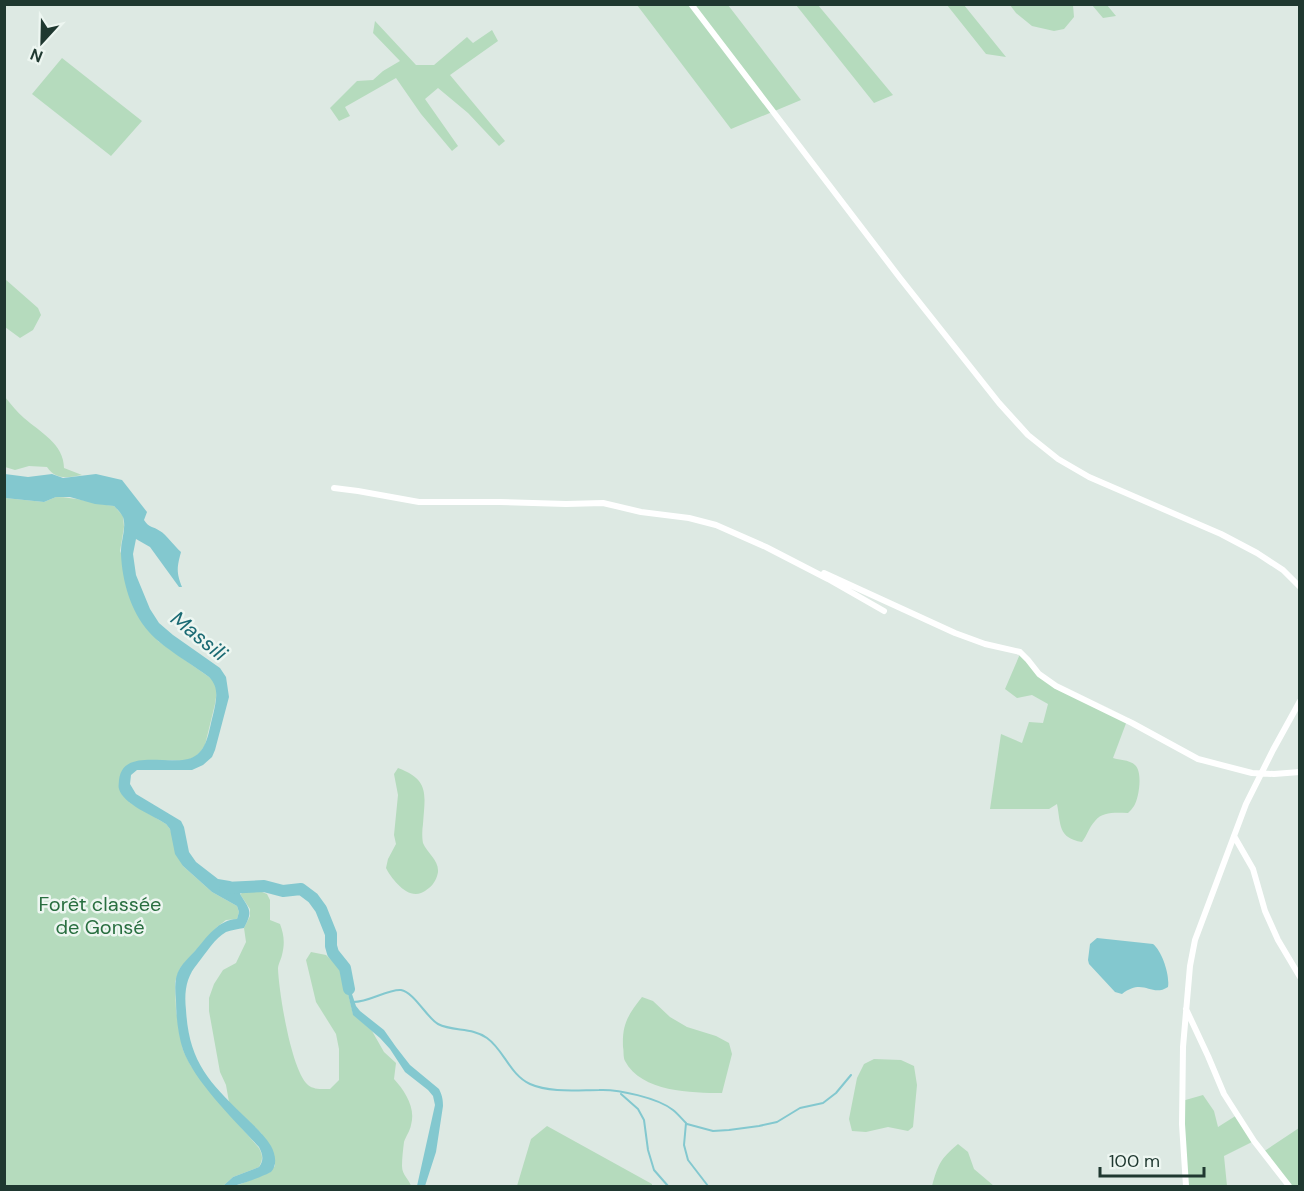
<svg xmlns="http://www.w3.org/2000/svg" width="1304" height="1191" viewBox="0 0 1304 1191" font-family="'DM Sans',sans-serif">
<style>
.green{fill:#b5dbbd}
.water{fill:#83c8cf}
.lines{fill:none;stroke-linecap:round;stroke-linejoin:round}
.stream{stroke:#83c8cf;stroke-width:2}
.river{stroke:#83c8cf;stroke-width:12}
.minor{stroke:#fff;stroke-width:6}
.labels{text-anchor:middle;stroke-width:5;stroke-linejoin:round;paint-order:stroke}
.park-label{font-size:20px;fill:#296f40;stroke:#edf6f1}
.water-label{font-size:21px;font-style:italic;fill:#1a6a73;stroke:#edf6f1}
</style>
<rect width="100%" height="100%" fill="#dde9e3"/>
<path class="green" d="M 637,5 L 728,5 L 801,100 L 731,129 Z
M 796,5 L 818,5 L 893,95 L 874,103 Z
M 947,5 L 964,5 L 1006,57 L 986,54 Z
M 1010,5 L 1073,5 L 1074,17 L 1064,29 L 1054,31 L 1032,26 L 1016,13 Z
M 1092,5 L 1107,5 L 1116,16 L 1103,18 Z
M 375,21 L 416,65 L 434,65 L 467,37 L 473,43 L 492,30 L 498,41 L 450,75 L 505,141 L 499,146 L 468,113 L 438,88 L 425,99 L 458,146 L 452,151 L 421,114 L 396,78 L 345,107 L 350,116 L 339,121 L 330,108 L 357,81 L 373,80 L 383,71 L 400,61 L 373,33 Z
M 62,58 L 142,121 L 111,156 L 32,94 Z
M 5,279 L 38,308 L 41,315 L 33,330 L 20,338 L 5,327 Z
M 5,397 C 11,404 17,412 24,418 C 40,432 64,444 64,468 L 82,475 C 67,478 56,480 47,467 L 29,466 L 15,470 L 5,467 Z
M 56,497 C 76,497 95,504 114,506 L 123,516 L 124,527 L 120,551 L 158,641 L 209,677 L 215,682 L 217,691 L 215,704 L 205,745 L 201,751 L 195,757 L 184,761 L 172,760 L 126,766 L 129,802 L 166,824 L 170,829 L 183,866 L 212,892 L 237,906 L 239,912 L 237,919 L 226,920 L 217,927 L 180,968 L 175,982 L 176,1010 L 183,1050 L 191,1066 L 218,1101 L 259,1148 C 263,1156 263,1159 259,1167 L 233,1177 L 223,1186 L 5,1186 L 5,498 L 44,502 Z
M 1020,654 L 1036,671 L 1057,684 L 1128,718 L 1113,758 C 1120,760 1130,760 1135,765 C 1143,772 1139,798 1134,806 C 1132,809 1130,811 1128,813 C 1116,813 1103,811 1095,821 C 1089,827 1087,836 1082,842 C 1058,838 1061,825 1057,804 L 1049,809 L 990,809 L 1001,734 L 1022,743 L 1029,722 L 1043,723 L 1048,704 L 1032,695 L 1017,698 L 1005,689 Z
M 398,768 C 430,780 425,794 423,824 C 422,830 422,838 423,843 C 427,853 439,860 438,872 C 437,878 434,884 429,888 C 426,890 424,892 421,893 C 407,899 391,878 386,868 L 388,859 L 396,844 L 394,835 L 398,795 L 394,774 Z
M 249,890 L 257,890 L 267,894 L 270,900 L 270,920 L 280,924 C 284,935 285,943 282,955 C 281,960 278,964 278,969 C 279,992 291,1070 308,1085 C 314,1090 323,1089 330,1089 L 339,1080 L 339,1049 L 336,1034 L 316,1002 L 306,960 L 311,952 L 326,955 L 338,966 L 344,977 L 353,1014 L 372,1031 L 384,1052 L 396,1063 L 394,1079 C 405,1091 416,1108 411,1125 C 410,1131 406,1136 404,1142 C 403,1150 402,1158 402,1166 C 402,1175 409,1179 411,1186 L 236,1186 L 270,1172 L 275,1166 L 275,1159 L 261,1133 L 229,1102 L 226,1085 L 220,1072 L 209,1011 L 209,998 L 214,984 L 223,970 L 236,963 L 246,942 L 244,928 L 250,916 L 250,909 L 240,894 Z
M 642,997 L 653,1001 L 670,1017 L 687,1027 L 716,1036 L 729,1043 L 732,1054 L 722,1093 C 692,1093 641,1092 625,1061 C 623,1057 624,1052 623,1047 C 622,1024 628,1015 642,997 Z
M 874,1059 L 901,1060 L 914,1066 L 917,1085 L 913,1127 L 908,1131 L 888,1127 L 866,1132 L 852,1131 L 849,1119 L 857,1078 L 864,1064 Z
M 1203,1095 L 1214,1111 L 1218,1127 L 1237,1115 L 1254,1141 L 1224,1156 L 1227,1186 L 1186,1186 L 1182,1101 Z
M 547,1126 L 652,1184 L 652,1186 L 517,1186 L 531,1139 Z
M 1299,1128 L 1299,1185 L 1289,1186 L 1263,1152 Z
M 958,1144 L 968,1152 L 974,1169 L 994,1186 L 932,1186 C 938,1165 940,1159 958,1144 Z"/>
<path class="water" d="M 5,474 L 28,477 L 52,474 L 63,478 L 96,474 L 122,480 L 147,512 L 144,520 C 149,528 153,526 160,531 C 166,534 174,546 181,552 C 177,567 176,572 182,587 L 179,587 L 150,547 L 136,539 L 133,554 L 136,575 L 150,609 L 159,623 L 173,635 L 220,668 L 226,677 L 229,697 L 215,750 L 212,757 L 203,765 L 192,770 L 137,770 L 131,775 L 130,784 L 136,794 L 181,821 L 184,827 L 189,852 L 196,862 L 218,879 L 230,881 L 241,886 L 240,894 C 250,910 253,911 244,928 C 238,929 231,930 226,932 C 215,938 206,953 198,963 C 186,977 184,992 186,1010 C 189,1061 208,1081 243,1115 C 253,1125 264,1134 271,1146 C 275,1153 278,1165 271,1172 C 266,1175 238,1186 232,1186 C 229,1187 226,1186 223,1186 L 233,1177 L 259,1167 C 264,1160 263,1155 259,1147 C 235,1121 195,1082 183,1050 C 178,1034 176,1016 176,1000 C 175,989 174,978 180,968 C 184,962 190,956 195,951 C 207,937 218,920 237,919 L 239,912 L 237,906 L 212,892 L 183,866 L 175,854 L 170,829 L 166,824 C 154,816 123,804 119,789 C 118,786 119,783 119,780 C 123,745 175,769 195,756 C 208,748 209,729 213,715 C 216,701 220,688 209,677 C 192,664 163,648 149,632 C 131,612 122,581 121,554 C 120,542 127,529 123,517 C 121,513 117,509 114,506 L 95,504 L 70,497 L 56,497 L 44,502 L 5,498 Z
M 1097,938 L 1153,944 C 1162,951 1170,975 1168,987 C 1151,998 1144,977 1122,994 L 1115,992 L 1089,964 L 1088,960 L 1090,944 Z
M 349,972 L 352,994 L 356,1006 L 360,1011 L 384,1030 L 396,1047 L 410,1065 L 439,1089 C 442,1095 443,1099 443,1106 L 436,1152 L 425,1186 L 417,1186 L 435,1105 L 433,1096 L 428,1090 L 405,1072 L 390,1049 L 380,1038 L 353,1015 L 344,977 Z"/>
<g class="lines">
<path class="stream" d="M 352,1002 C 368,1003 387,989 401,990 C 414,992 427,1018 438,1024 C 453,1032 472,1027 487,1038 C 504,1050 510,1075 530,1084 C 550,1093 578,1090 599,1090 C 618,1089 658,1098 673,1110 C 678,1114 682,1119 686,1123 L 684,1145 L 688,1160 L 708,1186
M 621,1094 L 638,1109 L 644,1120 L 648,1150 L 654,1170 L 668,1186
M 687,1124 L 713,1131 L 729,1130 L 759,1126 L 777,1122 L 800,1108 L 823,1103 L 836,1093 L 851,1075"/>
<path class="river" d="M 225,888 L 264,886 L 283,891 L 301,889 L 313,898 L 321,909 L 331,934 L 331,946 L 333,953 L 345,968 L 349,989"/>
<path class="minor" d="M 691,4 L 900,278 L 999,403 L 1028,435 L 1058,459 L 1089,477 L 1221,534 L 1257,553 L 1283,570 L 1300,587
M 334,488 L 358,491 L 419,502 L 500,502 L 566,504 L 603,503 L 641,512 L 689,518 L 716,525 L 766,547 L 828,579 L 884,611
M 824,573 L 955,633 L 985,644 L 1020,652 L 1028,660 L 1039,674 L 1056,686 L 1132,723 L 1198,759 L 1252,773 L 1274,774 L 1300,772
M 1234,836 L 1253,869 L 1265,911 L 1278,940 L 1300,977
M 1186,1009 L 1208,1056 L 1224,1094 L 1254,1141 L 1289,1186
M 1186,1186 L 1182,1124 L 1183,1047 L 1190,966 L 1195,940 L 1246,804 L 1273,750 L 1300,701"/>
</g>
<g class="labels">
<g class="park-label">
<text x="100" y="911">Forêt classée<tspan x="100" dy="23">de Gonsé</tspan></text>
</g>
<g class="water-label">
<text transform="translate(199 636) rotate(39)" y="7">Massili</text>
</g>
</g>
<rect width="1304" height="1191" fill="none" stroke="#1f3830" stroke-width="12"/>
<g transform="translate(42 42) rotate(202)" stroke="#edf6f1" stroke-width="4.5" paint-order="stroke">
<path d="M0-4.5L10 22L0 15L-10 22Z" fill="#1f3830"/>
<text y="-9" font-size="16" font-weight="bold" text-anchor="middle" fill="#1f3830">N</text>
</g>
<path d="M1100 1167v9h104v-9" fill="none" stroke="#1f3830" stroke-width="3"/>
<text x="1109" y="1167" font-size="18" fill="#1f3830" stroke="#edf6f1" stroke-width="4.5" paint-order="stroke">100 m</text>
</svg>
